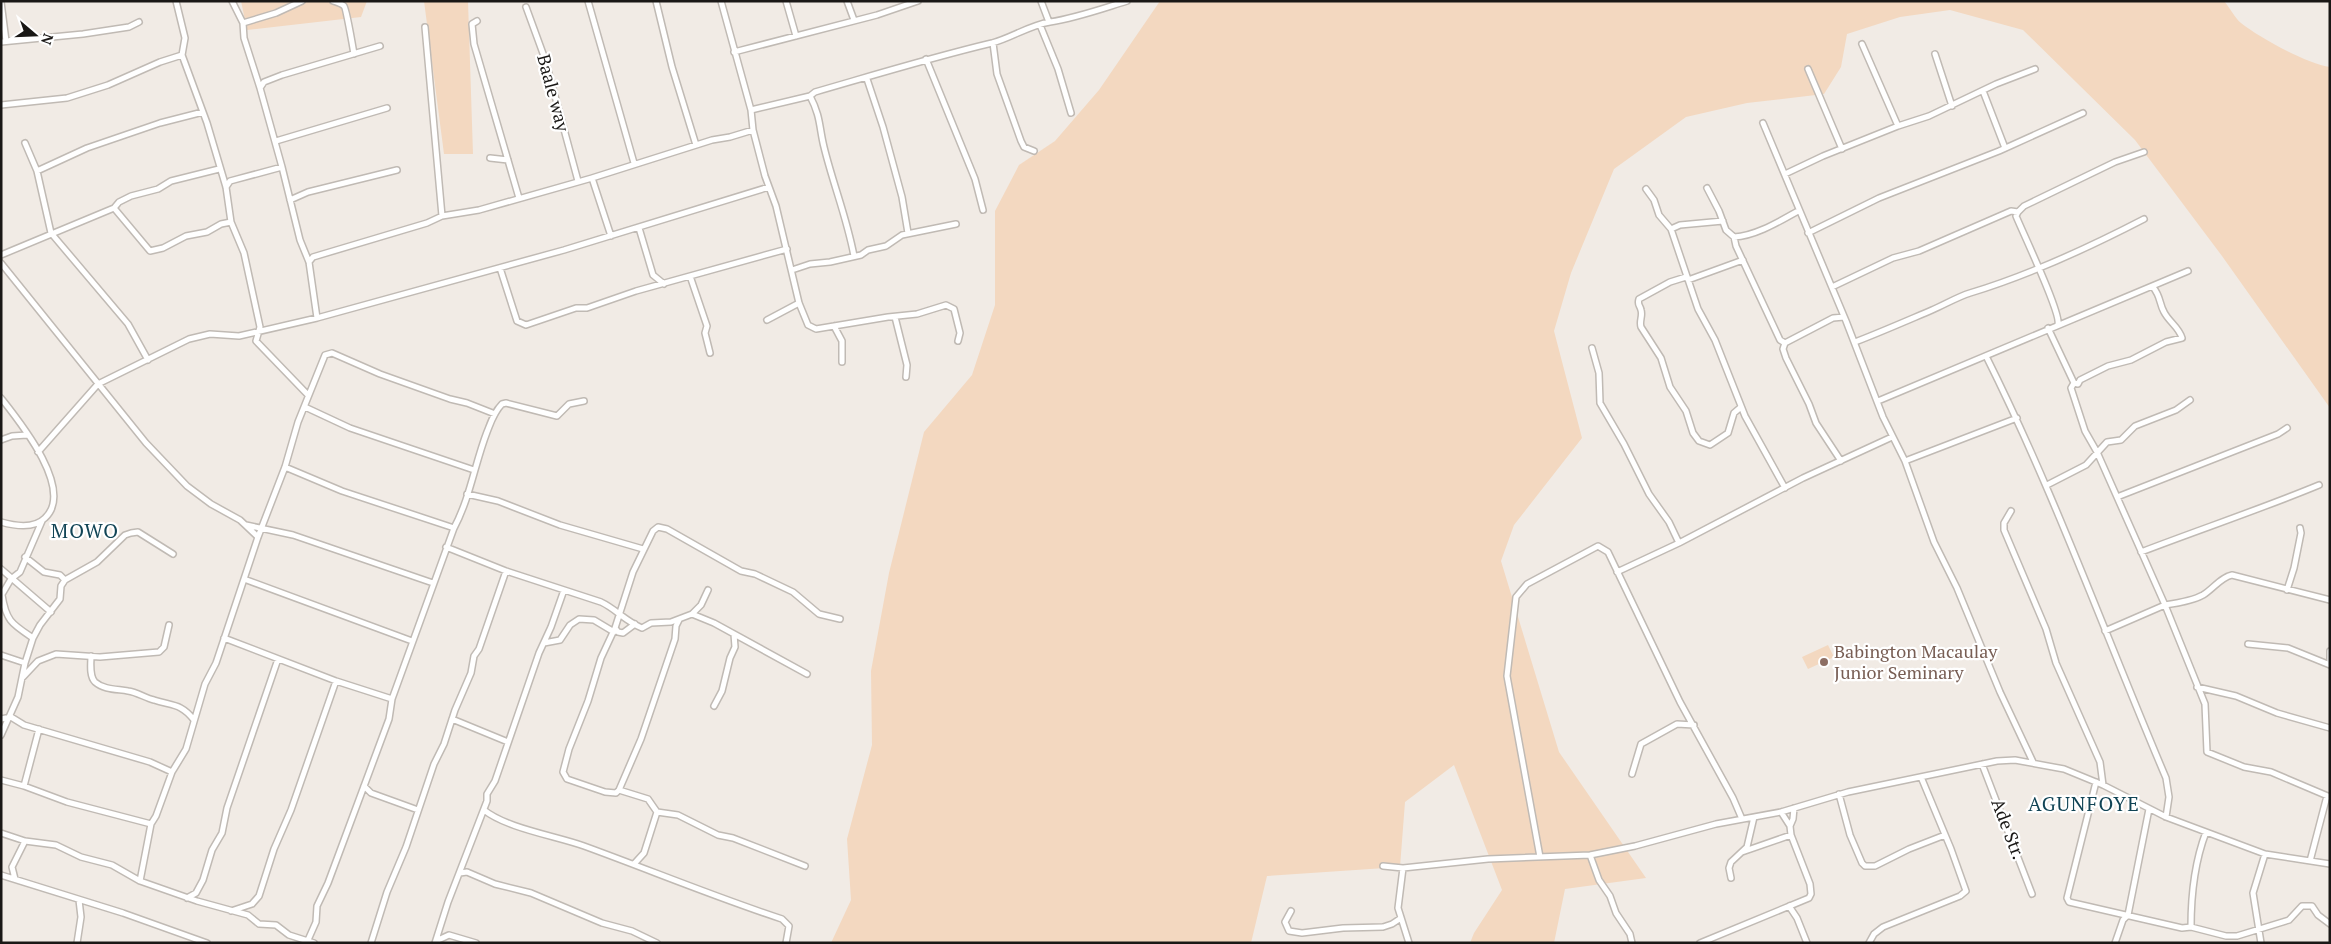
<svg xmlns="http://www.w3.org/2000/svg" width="2331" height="944" viewBox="0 0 2331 944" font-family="'PT Serif',serif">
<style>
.green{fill:#f3d8c0}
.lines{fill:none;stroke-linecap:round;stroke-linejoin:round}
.minor-casing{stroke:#c0bab4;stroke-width:8}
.minor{stroke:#fff;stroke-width:5}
.education-dot{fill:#8d6e63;stroke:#fff;stroke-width:2}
.labels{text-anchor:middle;stroke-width:4.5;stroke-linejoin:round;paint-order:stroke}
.street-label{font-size:18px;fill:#1a1816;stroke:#fff}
.education-label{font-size:18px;fill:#785e54;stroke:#fff;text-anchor:start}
.quarter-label{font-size:20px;letter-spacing:1px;fill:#145;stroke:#fff}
</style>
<rect width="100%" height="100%" fill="#f1ebe5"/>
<path class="green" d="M 241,1 L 367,1 L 361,17 L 247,30 Z
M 424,1 L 468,1 L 473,154 L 444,154 Z
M 1160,1 L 2224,1 C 2230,8 2235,18 2241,23 C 2260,38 2307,64 2330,67 L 2330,408 L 2222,256 L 2135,140 L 2023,30 L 1950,10 L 1900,17 L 1847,34 L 1841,67 L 1824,94 L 1747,103 L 1686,117 L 1614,169 L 1571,273 L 1554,331 L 1582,438 L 1514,525 L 1501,561 L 1559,752 L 1646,878 L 1565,889 L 1554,943 L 1470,943 L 1474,933 L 1502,890 L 1454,765 L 1405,802 L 1400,867 L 1267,876 L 1251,943 L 831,943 L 851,900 L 847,839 L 872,745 L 871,671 L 889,573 L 924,432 L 972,375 L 995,305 L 995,211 L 1019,165 L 1055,141 L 1099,90 Z
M 1828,645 L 1834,657 L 1808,669 L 1802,657 Z"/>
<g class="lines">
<defs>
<path id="minor" d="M 176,1 L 185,38 L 182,55
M 232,1 L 243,23 L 244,38 L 260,88
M 333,1 C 336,2 342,4 344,6 C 346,8 353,48 354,54
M 588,1 L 634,163
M 656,1 L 672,67 L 696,145
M 721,1 L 751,110 L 753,130 L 765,176 L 776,206 L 799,303 L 808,325 L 816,329 L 888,317 L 917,314 L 946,305 L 954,309 L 960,333 L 958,341
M 786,1 L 796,36
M 847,1 L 854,20
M 1041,1 L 1049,22
M 1,2 L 6,41
M 526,7 L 545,59 L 578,181
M 477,21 L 472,24 L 474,44 L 519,198
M 243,23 L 276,13 L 302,1
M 1040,25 L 1058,69 L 1071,113
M 425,27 L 442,216
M 1,42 L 83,34 L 129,27 L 139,22
M 993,43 L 997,74 L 1021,141 L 1024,147 L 1034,151
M 1862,44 L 1898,126
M 734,52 L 877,15 L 918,1
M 1935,54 L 1952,106
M 926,59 L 975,179 L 983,210
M 1808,69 L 1842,149
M 867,79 L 883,127 L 902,197 L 908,233
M 1983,91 L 2005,148
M 810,96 C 821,117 819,127 824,147 C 833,184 847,218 854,256
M 1,105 L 67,98 L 108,85 L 160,62 L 182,55 L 207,123 L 226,187 L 231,222 L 244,253 L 260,327 L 256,341 L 308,395
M 751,110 L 810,96 L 815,92 C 874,75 933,57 992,43 C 1011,38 1030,25 1050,22 C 1076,18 1101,9 1127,1
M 1763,123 L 1846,321 L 1883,417 L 1905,461 L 1934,542 L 1957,588 L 2000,692 L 2033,762
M 276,141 L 387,108
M 25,143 L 37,171 L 51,233 L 128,324 L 148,360
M 490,158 L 508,160
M 37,171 L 87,148 L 160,123 L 203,112
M 1785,174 L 1823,156 L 1898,126 L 1929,116 L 1996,84 L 2035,69
M 592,178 L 611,236
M 226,187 L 230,181 L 282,167
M 1707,188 L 1719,211 L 1726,230 L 1734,237 L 1736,246 L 1780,340 L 1785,343
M 1646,189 L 1654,200 L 1659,215 L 1671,229 L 1698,309 L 1715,340 L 1745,416 L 1785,488
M 290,200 L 308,192 L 397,170
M 114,208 L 150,251 L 163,248 L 186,236 L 207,232 L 221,224 L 231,222
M 2018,212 L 2024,206 L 2115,162 L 2144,152
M 639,228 L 653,275 L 664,284
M 1671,229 L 1680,225 L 1723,221
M 1808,233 L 1879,198 L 1999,151 L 2083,113
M 1734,237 C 1756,236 1780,221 1798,211
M 1,255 L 114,208 L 119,202 L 131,196 L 158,189 L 171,181 L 219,169
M 309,262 L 313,257 L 427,223 L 442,216 L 479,210 L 592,178 L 712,140 L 730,137 L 753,130
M 1,263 L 146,443 L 187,486 L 211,504 L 240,520 L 258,537
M 500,268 L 517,321 L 526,325 L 576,308 L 587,308 L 636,291 L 787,249
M 792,270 L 810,264 L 830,262 L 861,255 L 868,250 L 886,246 L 902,235 L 956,224
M 690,276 L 707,326 L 705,333 L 710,353
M 1686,277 L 1670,282 L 1639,299 C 1637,305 1640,305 1641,310 C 1643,316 1639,321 1641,327 L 1661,358 L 1670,387 L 1686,411 L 1693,433 L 1699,441 L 1710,445 L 1728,433 L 1734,413 L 1741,407
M 1688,280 L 1743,260
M 1832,287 L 1893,258 L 1919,251 L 2011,211 L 2018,212 L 2016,216 C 2023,233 2061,313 2058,324
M 895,317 L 907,365 L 906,377
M 317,318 L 309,262 L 300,240 L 282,167 L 260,88 L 264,82 L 282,75 L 380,46
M 767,320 L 799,303
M 834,326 L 842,341 L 842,362
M 2048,328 L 2074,383 L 2071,388 L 2085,431 L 2097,452 L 2165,605 L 2105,631
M 1855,342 C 1881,332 1906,321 1932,310 C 1944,305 1957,297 1970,293 C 2030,275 2088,248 2144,219
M 1785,343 L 1783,349 L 1786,358 L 1809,404 L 1816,423 L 1841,461
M 1785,343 L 1833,318 L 1844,317
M 1592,348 L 1599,373 L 1600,403 L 1624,444 L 1649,494 L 1669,522 L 1679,543
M 1986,356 C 2055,494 2106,637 2166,778 L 2169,797 L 2166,817
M 2074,383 L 2078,384 L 2080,380 L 2108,366 L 2131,360 L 2166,342 L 2182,338 C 2179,327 2169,322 2164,312 C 2159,303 2161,297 2153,287
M 1,398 C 20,422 75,490 45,518 C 34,529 15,526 1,522
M 1878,401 L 2188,271
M 305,407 L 350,428 L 474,470
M 1,440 L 12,436 L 27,435
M 38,452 L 98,384 L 189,339 L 210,334 L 239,336 L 317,318 L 564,250 L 769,187
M 1905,461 L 2017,418
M 285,467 L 342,491 L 454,528
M 2047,485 L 2086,465 L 2107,442 L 2121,440 L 2135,426 L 2176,410 L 2190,400
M 467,494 L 498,501 L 560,525 L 643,549
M 2117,497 L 2278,434 L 2287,428
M 2011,511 L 2004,523 L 2004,530 L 2046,629 L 2056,663 L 2100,762 L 2103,785
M 246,525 L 293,535 L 433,583
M 446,547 L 506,571 L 601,602 C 616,609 625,621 642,628 L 651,623 L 671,622 L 692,614 L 701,605 L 708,590
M 2141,552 C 2201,529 2261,509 2319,485
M 25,557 L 44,572 L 60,575 L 65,580
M 1,569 L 51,612
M 1617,572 L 1679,543 L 1803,478 L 1892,437
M 244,579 L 412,641
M 2287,590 L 2294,568 L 2301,533 L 2300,528
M 2,595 C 6,621 12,624 33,638
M 1,596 L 11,579 L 20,572 L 42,521
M 2330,600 L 2232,575 C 2221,577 2213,589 2203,595 C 2192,601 2178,603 2165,605 L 2205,704 L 2207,752 L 2244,767 L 2271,772 L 2330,797
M 692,614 L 714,623 L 807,674
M 615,628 L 618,632 L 623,633 L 635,624
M 224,638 L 336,681 L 392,699
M 544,643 L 560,640 L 570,625 L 579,619 L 594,620 L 614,632
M 2248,644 L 2288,648 L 2330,665
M 2330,651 L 2330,663
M 1,655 L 25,663
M 91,656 C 91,663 89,676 95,682 C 104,690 118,689 128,691 C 137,692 145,698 154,700 C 172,706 181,703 194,720
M 23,677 L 38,661 L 56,654 L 100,657 L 159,652 L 164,647 L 169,625
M 2197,687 L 2236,696 L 2277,713 L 2330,728
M 714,706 L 722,691 L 730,658 L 735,647 L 734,634
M 1,719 L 11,717 L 24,725 L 150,762 L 172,772
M 452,719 L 508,742
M 1,735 L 18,697 L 25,663 L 33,638 L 40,625 L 60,599 L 61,586 L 65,580 L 97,562 L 125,535 L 131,533 L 138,532 L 173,554
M 1982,764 L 2032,894
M 1632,774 L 1641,744 L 1677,724 L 1694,725
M 1,780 L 24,786 L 67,802 L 151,824
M 2096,782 L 2067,898 L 2069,902 L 2182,928 L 2191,927 L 2226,936 L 2237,936 L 2289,920 L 2302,906 L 2312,906 L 2318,915 L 2330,924
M 24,786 L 39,729
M 364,786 L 371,793 L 418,810
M 619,790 L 641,739 L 675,639 L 676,626 L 679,620
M 1839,794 L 1850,835 L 1862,863 L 1865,866 L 1875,866 L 1909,849 L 1945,835
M 484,810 C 506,828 556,836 584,846 C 650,870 715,897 782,919 L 789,926 L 786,943
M 657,812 L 648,799 L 619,790 L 616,793 L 605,792 L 567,779 L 563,772 L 569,749 L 588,701 L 601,658 L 615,628 L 633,572 L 653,531 L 658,527 L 667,529 L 741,571 L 755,574 L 793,592 L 819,614 L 840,619
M 657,812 L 678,815 L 718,835 L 733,838 L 805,866
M 1790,826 L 1793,819 L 1794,808
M 1,833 L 25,841 L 56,845 L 81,857 L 112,865 L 140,881 L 197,901 L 248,915 L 259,924 L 276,925 L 289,935 L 314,943
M 1742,852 L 1791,835
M 1590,855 L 1599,880 L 1610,896 L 1616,913 L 1630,934 L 1632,943
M 1540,857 L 1507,676 L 1516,597 L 1527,584 L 1598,546 L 1608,552 L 1680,702 L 1733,798 L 1742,819
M 2310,861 L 2327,796
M 634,864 L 644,853 L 657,812
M 1383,866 L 1403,868 L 1488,859 L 1590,855 L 1635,846 L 1716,824 L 1781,812 L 1848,792 L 1997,761 L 2015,760 L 2064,769 L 2103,785 L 2166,817 L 2265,854 L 2330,864
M 1403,868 L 1398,908 L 1409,943
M 460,873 L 467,872 L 495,884 L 531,893 L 602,923 L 632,931 L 657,943
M 1,875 L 123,913 L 207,943
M 1731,878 L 1729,868 L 1731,862 L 1747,847 L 1754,817
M 15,879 L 12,867 L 25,841
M 140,881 L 151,824 L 156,816 L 172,772 L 186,749 L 205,684 L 216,663 L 258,537 L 285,467 L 298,422 L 325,355 L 332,353 L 380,374 L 450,399 L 467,403 L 495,414
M 187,898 L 196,893 L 203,880 L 212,850 L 222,833 L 227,808 L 278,659
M 1789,906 L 1797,918 L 1807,943
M 231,911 L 252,904 L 259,896 L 274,849 L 291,810 L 336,681
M 1291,911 L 1285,922 L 1289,931 L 1302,933 L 1343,928 L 1383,927 L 1392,924 L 1401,918
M 2191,927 C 2191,896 2195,861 2206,832
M 308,940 L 316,922 L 317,906 L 328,883 L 389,719 L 392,699 L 454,528 C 470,498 475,463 487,432 C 491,422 494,412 502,404 L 506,403 L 557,416 L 569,404 L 584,401
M 436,941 L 449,935 L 476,943
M 77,943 L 81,917 L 79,900
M 371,943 L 387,892 L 406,847 L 434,764 L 444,744 L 455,710 L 471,673 L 474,656 L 479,649 L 506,571
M 435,943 L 448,902 L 487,801 L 487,794 L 495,781 L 539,653 L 551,627 L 564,590
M 1700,943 L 1809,898 L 1811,894 L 1810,884 L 1791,835 L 1790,826 L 1781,812
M 1869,943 L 1874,934 L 1883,927 L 1960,896 L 1966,891 L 1951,849 L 1921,777
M 2115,943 L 2123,920 L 2128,915 L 2149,809
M 2261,943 L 2253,893 L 2265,854"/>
</defs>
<use href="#minor" class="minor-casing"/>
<use href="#minor" class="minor"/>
</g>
<circle class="education-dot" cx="1824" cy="662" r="5"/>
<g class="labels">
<g class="street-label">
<text transform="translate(553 93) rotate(75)" y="6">Baale way</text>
<text transform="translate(2008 829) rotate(69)" y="6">Ade Str.</text>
</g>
<g class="education-label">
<text x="1834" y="658">Babington Macaulay<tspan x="1834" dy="21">Junior Seminary</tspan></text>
</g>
<g class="quarter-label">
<text x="85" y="538">MOWO</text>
<text x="2084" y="811">AGUNFOYE</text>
</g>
</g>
<rect width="2331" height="944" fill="none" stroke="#1a1816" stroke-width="5"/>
<g transform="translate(35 35) rotate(109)" stroke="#ffffff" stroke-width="4" paint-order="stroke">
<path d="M0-4L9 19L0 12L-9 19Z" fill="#1a1816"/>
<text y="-8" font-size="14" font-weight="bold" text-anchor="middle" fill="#1a1816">N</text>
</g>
</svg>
